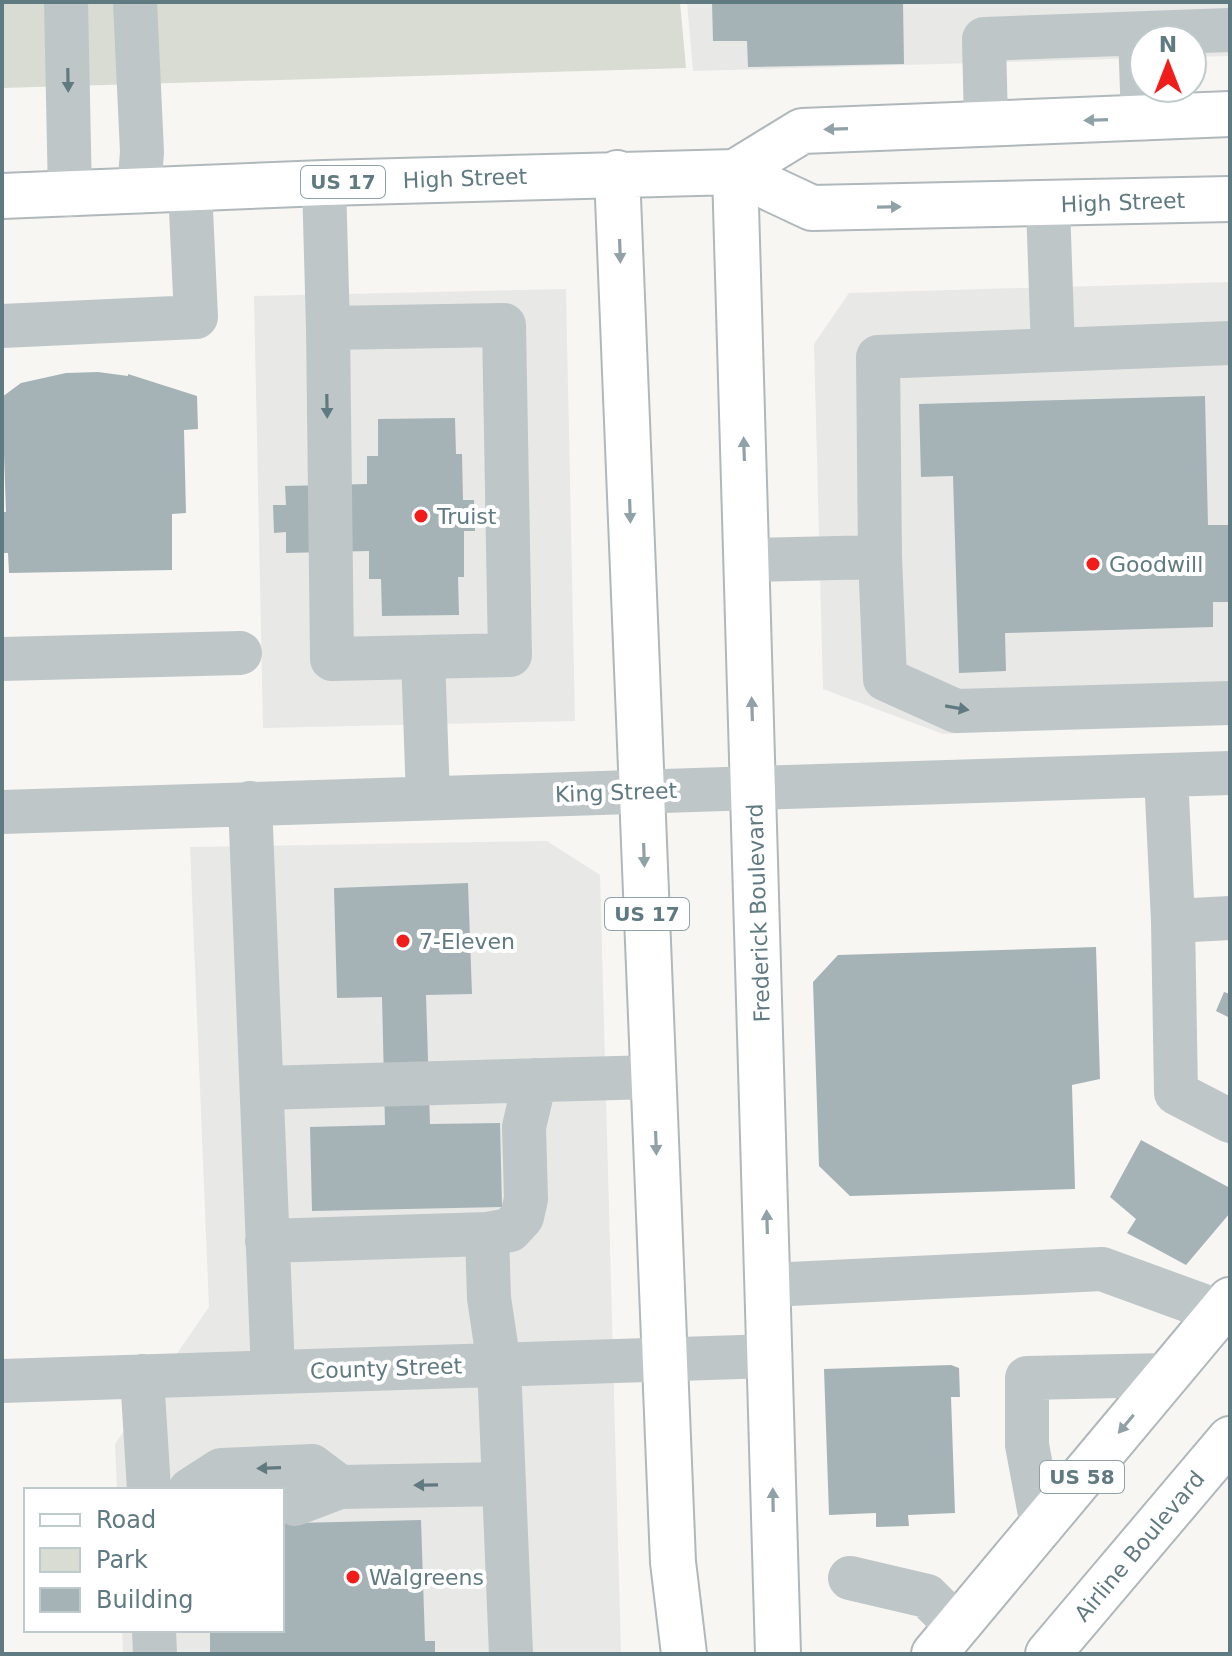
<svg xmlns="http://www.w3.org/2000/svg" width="1232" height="1656" viewBox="0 0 1232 1656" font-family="'DejaVu Sans',sans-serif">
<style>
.built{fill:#e8e8e7}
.green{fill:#d8dcd2}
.building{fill:#a6b3b6}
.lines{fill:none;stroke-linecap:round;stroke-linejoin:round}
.major-casing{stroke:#b0b8bb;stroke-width:48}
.minor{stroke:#bfc6c8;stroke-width:44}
.major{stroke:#fff;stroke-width:44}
.oneway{fill:#607a81}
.oneway2{fill:#90a2a7}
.poi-dot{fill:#f01d1a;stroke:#fff;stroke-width:3}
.labels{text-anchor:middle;stroke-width:8;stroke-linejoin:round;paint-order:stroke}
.shield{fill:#fff;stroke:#90a2a7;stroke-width:2}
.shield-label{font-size:20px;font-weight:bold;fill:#607a81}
.street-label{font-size:22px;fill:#607a81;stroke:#fff}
.poi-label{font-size:22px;fill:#607a81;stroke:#fff;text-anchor:start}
</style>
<rect width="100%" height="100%" fill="#f7f6f3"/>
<path class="built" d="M 687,2 L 1230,2 L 1230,56 L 1192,57 L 1192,40 L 1144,58 L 693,71 Z
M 1230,282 L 1230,720 L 943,734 L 823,689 L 814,344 L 849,293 Z
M 566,289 L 575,721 L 263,728 L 254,296 Z
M 547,841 L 600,875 L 621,1654 L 123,1654 L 122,1630 L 282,1630 L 282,1490 L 117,1490 L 115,1444 L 209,1307 L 190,847 Z"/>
<path class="green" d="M 2,2 L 680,2 L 686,68 L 2,88 Z"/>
<path class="building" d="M 712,2 L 903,2 L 904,64 L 748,67 L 747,41 L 713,41 Z
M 98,372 L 128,376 L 128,374 L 197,396 L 198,429 L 184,430 L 186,513 L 172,514 L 172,570 L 9,573 L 8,553 L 2,553 L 2,512 L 6,512 L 2,397 L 21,383 L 66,373 Z
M 1205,396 L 1208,525 L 1230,525 L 1230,602 L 1213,602 L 1213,627 L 1005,633 L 1006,671 L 959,673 L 953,476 L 921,477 L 919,404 Z
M 455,418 L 456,454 L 462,454 L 463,500 L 474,500 L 475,531 L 464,531 L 464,577 L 458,577 L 459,615 L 382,616 L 381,579 L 369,579 L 369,551 L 286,553 L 286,532 L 274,533 L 273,505 L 286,505 L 285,486 L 367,484 L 367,456 L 378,456 L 378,419 Z
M 468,883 L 472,994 L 426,995 L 430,1124 L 500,1123 L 502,1207 L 312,1211 L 310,1127 L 385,1125 L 382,997 L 337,998 L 334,888 Z
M 1096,947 L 1100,1079 L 1072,1085 L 1075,1189 L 850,1196 L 819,1166 L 813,982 L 838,955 Z
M 1224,992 L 1230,994 L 1230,1018 L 1216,1011 Z
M 1141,1140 L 1230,1188 L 1230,1213 L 1186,1265 L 1127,1233 L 1136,1219 L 1110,1197 Z
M 951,1365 L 959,1368 L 960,1397 L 951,1397 L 955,1513 L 908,1515 L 909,1526 L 876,1527 L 876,1513 L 829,1515 L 824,1369 Z
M 294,1484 L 296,1523 L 421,1520 L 425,1641 L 435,1641 L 435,1654 L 210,1654 L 210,1630 L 282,1630 L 282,1490 L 231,1490 Z"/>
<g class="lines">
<defs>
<path id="major" d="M 735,172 L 778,1654
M 735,172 L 802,131 L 1230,114
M 617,173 L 673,1562 L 684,1654
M 2,196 L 324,183 L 735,172 L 812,208 L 1230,199
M 934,1654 L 1230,1300
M 1048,1654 L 1230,1439"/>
</defs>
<use href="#major" class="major-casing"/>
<path class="minor" d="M 66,2 L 70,195
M 135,2 L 142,152 L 139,191
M 1140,35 L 1143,118
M 986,124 L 984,39 L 1230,30
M 324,183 L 328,328 L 504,325 L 510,655 L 423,657 L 428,798
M 1048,205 L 1053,350
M 2,326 L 196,317 L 190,189
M 328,328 L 332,659 L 423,657
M 880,557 L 885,679 L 956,711 L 1230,703
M 747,560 L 880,557 L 878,357 L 1230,343
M 2,659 L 240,653
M 1166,775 L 1173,921 L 1176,1093 L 1230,1121
M 250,803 L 273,1372
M 2,812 L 1230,773
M 1173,921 L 1230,918
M 262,1088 L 653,1077
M 487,1234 L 489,1298 L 499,1365 L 511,1654
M 267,1241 L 487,1234 L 510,1230 L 522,1217 L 526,1199 L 524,1127 L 535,1080
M 769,1285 L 1102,1269 L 1220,1312
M 142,1376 L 149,1490
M 2,1381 L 770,1356
M 190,1490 L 221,1470 L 312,1466 L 340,1487
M 295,1504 L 340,1487 L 504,1484
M 1042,1525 L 1027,1445 L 1027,1378 L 1167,1375
M 850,1578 L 927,1596 L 957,1626
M 154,1630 L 155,1654"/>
<use href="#major" class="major"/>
</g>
<defs><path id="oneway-solid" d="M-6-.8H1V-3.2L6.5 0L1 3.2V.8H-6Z" transform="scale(2)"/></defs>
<g class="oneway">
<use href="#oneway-solid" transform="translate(68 80) rotate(89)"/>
<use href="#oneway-solid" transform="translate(327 406) rotate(89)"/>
<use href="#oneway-solid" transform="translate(957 708) rotate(10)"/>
<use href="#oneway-solid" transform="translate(269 1468) rotate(178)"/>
<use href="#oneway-solid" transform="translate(426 1485) rotate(179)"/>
</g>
<g class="oneway2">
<use href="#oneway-solid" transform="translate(1096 120) rotate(178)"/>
<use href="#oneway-solid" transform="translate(836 129) rotate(178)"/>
<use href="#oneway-solid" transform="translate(889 207) rotate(-1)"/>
<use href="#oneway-solid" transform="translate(620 251) rotate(88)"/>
<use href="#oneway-solid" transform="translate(744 449) rotate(-92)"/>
<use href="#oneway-solid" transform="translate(630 511) rotate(88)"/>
<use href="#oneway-solid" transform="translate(752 709) rotate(-92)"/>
<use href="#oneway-solid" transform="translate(644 855) rotate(88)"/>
<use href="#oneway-solid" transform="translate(656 1143) rotate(88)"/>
<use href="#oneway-solid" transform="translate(767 1222) rotate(-92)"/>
<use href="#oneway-solid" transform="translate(1126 1424) rotate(130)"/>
<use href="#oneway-solid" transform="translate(773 1500) rotate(-91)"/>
</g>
<g class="poi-dot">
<circle cx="421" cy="516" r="8"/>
<circle cx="1093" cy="564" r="8"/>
<circle cx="403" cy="941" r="8"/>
<circle cx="353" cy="1577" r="8"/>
</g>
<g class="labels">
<g class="shield">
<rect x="301" y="166" width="84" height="32" rx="6"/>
<rect x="605" y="898" width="84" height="32" rx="6"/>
<rect x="1040" y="1461" width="84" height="32" rx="6"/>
</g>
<g class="shield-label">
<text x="343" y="189">US 17</text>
<text x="647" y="921">US 17</text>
<text x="1082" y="1484">US 58</text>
</g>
<g class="street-label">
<text transform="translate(465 178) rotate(-2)" y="8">High Street</text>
<text transform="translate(1123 202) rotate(-2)" y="8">High Street</text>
<text transform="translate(616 792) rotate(-2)" y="8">King Street</text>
<text transform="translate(758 913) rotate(-92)" y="8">Frederick Boulevard</text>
<text transform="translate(386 1368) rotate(-2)" y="8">County Street</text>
<text transform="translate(1139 1546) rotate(-50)" y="8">Airline Boulevard</text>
</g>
<g class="poi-label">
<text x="437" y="524">Truist</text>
<text x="1109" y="572">Goodwill</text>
<text x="419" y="949">7-Eleven</text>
<text x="369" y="1585">Walgreens</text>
</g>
</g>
<rect width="1232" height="1656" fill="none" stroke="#607a81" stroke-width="8"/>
<rect x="24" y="1488" width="260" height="144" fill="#ffffff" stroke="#bfcacd" stroke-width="2"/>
<rect x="40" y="1514" width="40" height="12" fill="#ffffff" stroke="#bfcacd" stroke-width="2"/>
<text x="96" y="1528" font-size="24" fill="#607a81">Road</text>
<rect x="40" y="1548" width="40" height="24" fill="#d8dcd2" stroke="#bfcacd" stroke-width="2"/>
<text x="96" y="1568" font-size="24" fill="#607a81">Park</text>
<rect x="40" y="1588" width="40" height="24" fill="#a6b3b6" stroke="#bfcacd" stroke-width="2"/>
<text x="96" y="1608" font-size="24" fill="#607a81">Building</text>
<g transform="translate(1168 64)"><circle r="38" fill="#ffffff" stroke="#bfcacd" stroke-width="2"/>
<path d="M0-6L14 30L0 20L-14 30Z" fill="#f01d1a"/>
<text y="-12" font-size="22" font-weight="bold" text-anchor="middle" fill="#607a81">N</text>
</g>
</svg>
